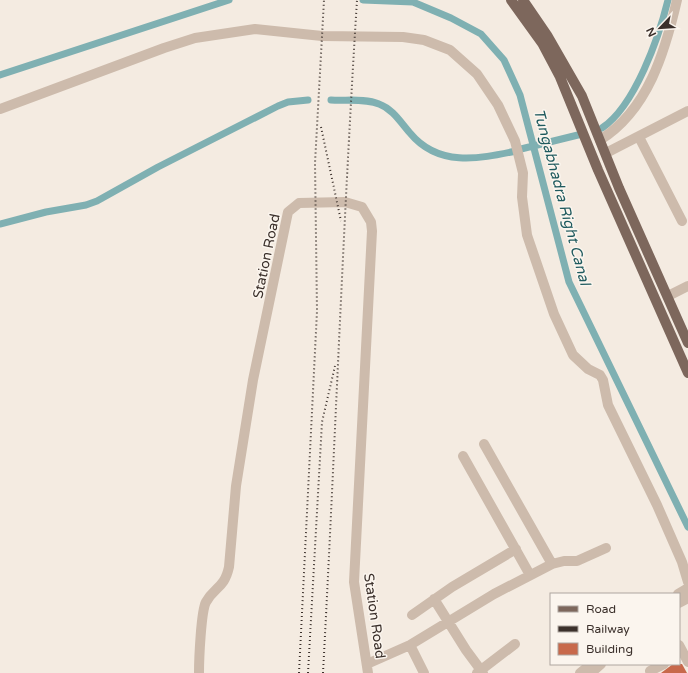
<svg xmlns="http://www.w3.org/2000/svg" width="688" height="673" viewBox="0 0 688 673" font-family="'Varela Round',sans-serif">
<style>
.lines{fill:none;stroke-linecap:round;stroke-linejoin:round}
.canal{stroke:#7fb0b2;stroke-width:7}
.building{fill:#c8694b}
.minor{stroke:#cdbbac;stroke-width:10}
.major{stroke:#7d675c;stroke-width:10}
.rail{stroke:#3b302b;stroke-width:2;stroke-dasharray:1 3;stroke-linecap:butt}
.labels{text-anchor:middle;stroke-width:3;stroke-linejoin:round;paint-order:stroke}
.street-label{font-size:14px;fill:#3b302b;stroke:#fbf5ee}
.water-label{font-size:15px;font-style:italic;fill:#1f5a5e;stroke:#fbf5ee}
</style>
<rect width="100%" height="100%" fill="#f4ebe1"/>
<g class="lines">
<path class="canal" d="M 363,0 L 413,2 L 451,18 L 481,34 L 504,60 L 520,95 L 569,282 L 688,527
M 0,75 L 229,0
M 331,100 C 346,101 365,98 379,104 C 393,109 401,123 410,133 C 438,167 478,159 516,151
M 602,128 C 635,106 659,37 668,0
M 521,149 L 582,134
M 0,224 L 46,212 L 86,205 L 97,201 L 158,167 L 278,106 L 288,102 L 308,100"/>
</g>
<path class="building" d="M 673,664 L 682,664 L 687,673 L 661,673 Z"/>
<g class="lines">
<path class="minor" d="M 0,109 L 164,48 L 195,38 L 255,29 L 322,36 L 403,37 L 424,40 L 450,50 L 477,74 L 498,105 L 515,141 L 523,173 L 522,197 L 527,235 L 554,314 L 573,355 L 588,369 L 600,375 L 603,380 L 608,405 L 657,505 L 682,562 L 688,582
M 639,137 L 682,221
M 600,140 C 648,110 665,52 677,0
M 606,153 L 688,111
M 668,296 L 688,286
M 484,444 L 552,564
M 463,456 L 530,575
M 678,594 L 688,588
M 434,599 L 466,650 L 483,673
M 679,603 L 688,598
M 412,615 L 452,587 L 516,549
M 410,645 L 424,673
M 679,645 L 688,662
M 367,664 L 410,645 L 494,594 L 552,564 L 564,561 L 577,561 L 606,548
M 650,671 L 664,664
M 199,673 C 199,660 201,611 206,602 C 215,586 224,589 229,567 L 236,486 L 253,380 L 288,212 L 299,203 L 345,202 L 362,207 L 371,222 L 372,231 L 354,582 L 368,673
M 477,673 L 515,644
M 580,673 L 591,664
M 591,673 L 601,664"/>
<path class="major" d="M 511,0 L 542,43 L 560,77 L 598,170 L 688,373
M 523,0 L 547,35 L 582,96 L 619,188 L 688,343"/>
<path class="rail" d="M 321,127 L 341,221
M 299,673 L 317,311 L 315,163 L 324,0
M 308,673 L 322,422 L 335,366
M 323,673 C 335,449 343,224 357,0"/>
</g>
<g class="labels">
<g class="street-label">
<text transform="translate(266 256) rotate(-78)" y="5">Station Road</text>
<text transform="translate(375 616) rotate(82)" y="5">Station Road</text>
</g>
<g class="water-label">
<text transform="translate(562 197) rotate(75)" y="5">Tungabhadra Right Canal</text>
</g>
</g>
<rect x="550" y="593" width="130" height="72" fill="#fbf5ee" stroke="#aea6a0"/>
<rect x="558" y="606" width="20" height="6" fill="#7d675c" stroke="#aea6a0"/>
<text x="586" y="613" font-size="12" fill="#3b302b">Road</text>
<rect x="558" y="626" width="20" height="6" fill="#3b302b" stroke="#aea6a0"/>
<text x="586" y="633" font-size="12" fill="#3b302b">Railway</text>
<rect x="558" y="643" width="20" height="12" fill="#c8694b" stroke="#aea6a0"/>
<text x="586" y="653" font-size="12" fill="#3b302b">Building</text>
<g transform="translate(660 28) rotate(245)" stroke="#fbf5ee" stroke-width="3" paint-order="stroke">
<path d="M0-3L7 15L0 10L-7 15Z" fill="#3b302b"/>
<text y="-6" font-size="11" font-weight="bold" text-anchor="middle" fill="#3b302b">N</text>
</g>
</svg>
